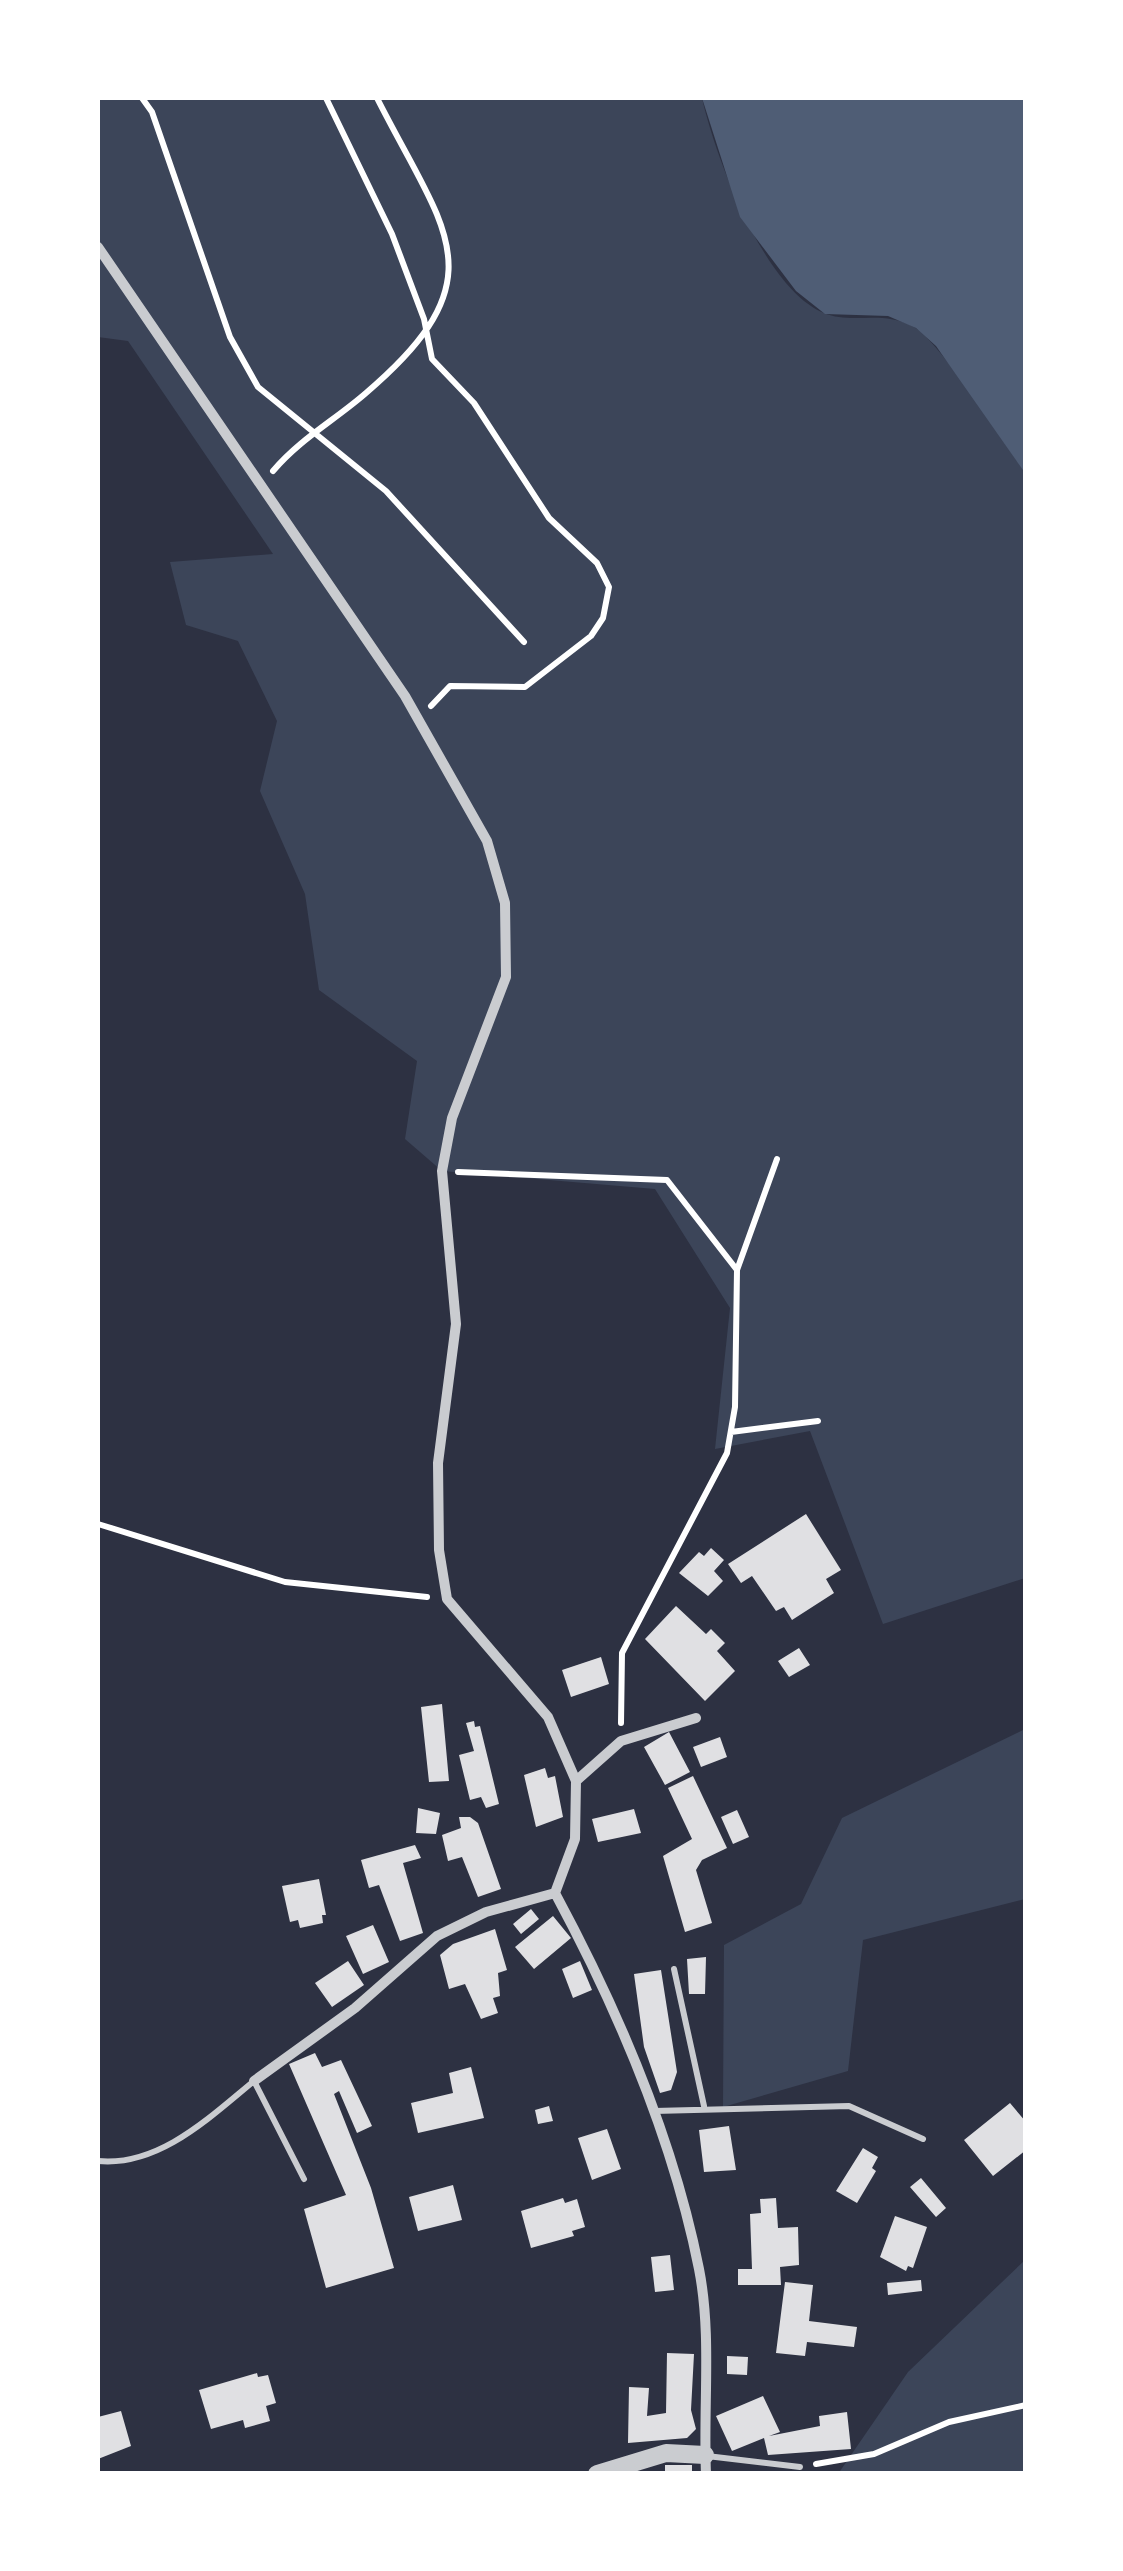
<svg xmlns="http://www.w3.org/2000/svg" width="1123" height="2571" viewBox="0 0 1123 2571" font-family="'Alegreya Sans',sans-serif">
<style>
.green{fill:#3c4559}
.water{fill:#4f5d75}
.building{fill:#e0e0e3}
.lines{fill:none;stroke-linecap:round;stroke-linejoin:round}
.path{stroke:#fff;stroke-width:6}
.service{stroke:#caccd0;stroke-width:6}
.minor{stroke:#caccd0;stroke-width:10}
.tertiary{stroke:#caccd0;stroke-width:18}
</style>
<rect width="100%" height="100%" fill="#2d3142"/>
<path class="green" d="M 98,98 L 702,98 C 715,156 764,289 824,313 C 852,325 882,309 914,327 C 940,342 1006,444 1025,473 L 1025,1578 L 883,1624 L 810,1431 L 715,1449 L 730,1308 L 655,1189 L 442,1171 L 405,1139 L 417,1061 L 319,990 L 305,894 L 260,791 L 277,721 L 238,641 L 186,625 L 170,562 L 273,554 L 128,341 L 98,337 Z
M 1025,1729 L 1025,1899 L 863,1940 L 848,2071 L 723,2107 L 724,1945 L 801,1904 L 842,1818 Z
M 1025,2260 L 1025,2473 L 838,2474 L 908,2372 Z"/>
<path class="water" d="M 702,98 L 1025,98 L 1025,473 L 936,346 L 916,328 L 888,316 L 825,314 L 796,291 L 740,217 Z"/>
<path class="building" d="M 806,1514 L 841,1570 L 826,1579 L 834,1593 L 792,1620 L 784,1607 L 776,1611 L 752,1576 L 741,1583 L 728,1564 Z
M 711,1548 L 724,1560 L 714,1571 L 723,1581 L 708,1596 L 679,1573 L 699,1552 L 704,1556 Z
M 676,1606 L 706,1634 L 711,1629 L 725,1643 L 717,1651 L 735,1671 L 705,1701 L 645,1639 Z
M 799,1648 L 810,1665 L 789,1677 L 778,1661 Z
M 601,1657 L 609,1684 L 571,1697 L 562,1670 Z
M 442,1704 L 449,1781 L 429,1782 L 421,1707 Z
M 474,1721 L 475,1727 L 480,1726 L 499,1804 L 486,1808 L 481,1797 L 470,1800 L 459,1755 L 474,1751 L 466,1723 Z
M 669,1732 L 690,1772 L 665,1785 L 644,1747 Z
M 720,1737 L 727,1757 L 701,1767 L 693,1747 Z
M 545,1768 L 548,1778 L 555,1776 L 563,1817 L 536,1827 L 524,1775 Z
M 693,1776 L 727,1848 L 702,1860 L 696,1870 L 712,1923 L 685,1932 L 663,1856 L 692,1839 L 668,1788 Z
M 418,1808 L 440,1813 L 436,1834 L 416,1833 Z
M 634,1809 L 641,1833 L 598,1842 L 592,1819 Z
M 737,1810 L 749,1837 L 733,1844 L 721,1817 Z
M 459,1817 L 470,1817 L 478,1823 L 501,1889 L 478,1897 L 462,1857 L 448,1861 L 442,1835 L 461,1828 Z
M 415,1845 L 421,1858 L 403,1863 L 423,1933 L 400,1941 L 379,1885 L 369,1888 L 361,1860 Z
M 319,1879 L 326,1915 L 322,1915 L 323,1923 L 300,1928 L 298,1920 L 290,1922 L 282,1886 Z
M 531,1909 L 539,1919 L 521,1934 L 513,1924 Z
M 553,1916 L 571,1938 L 534,1969 L 515,1947 Z
M 373,1925 L 389,1962 L 363,1974 L 346,1936 Z
M 495,1929 L 507,1970 L 498,1973 L 500,1996 L 493,1998 L 498,2013 L 481,2019 L 465,1984 L 449,1989 L 440,1955 L 453,1944 Z
M 706,1957 L 705,1994 L 689,1994 L 687,1959 Z
M 348,1961 L 364,1985 L 332,2007 L 315,1983 Z
M 580,1961 L 592,1990 L 573,1998 L 562,1969 Z
M 661,1970 L 677,2072 L 671,2090 L 660,2093 L 644,2047 L 634,1974 Z
M 315,2053 L 322,2067 L 341,2060 L 372,2126 L 357,2133 L 339,2091 L 334,2094 L 371,2188 L 394,2268 L 326,2288 L 304,2209 L 346,2195 L 289,2064 Z
M 471,2067 L 484,2118 L 418,2133 L 411,2103 L 453,2093 L 449,2073 Z
M 1010,2103 L 1026,2122 L 1026,2150 L 993,2176 L 964,2140 Z
M 549,2106 L 553,2121 L 538,2124 L 535,2110 Z
M 729,2126 L 736,2170 L 704,2172 L 699,2130 Z
M 607,2129 L 621,2169 L 592,2180 L 578,2138 Z
M 863,2148 L 878,2157 L 872,2168 L 876,2171 L 857,2203 L 836,2191 Z
M 921,2178 L 946,2208 L 936,2217 L 910,2187 Z
M 453,2185 L 462,2220 L 418,2231 L 409,2197 Z
M 563,2198 L 565,2203 L 577,2199 L 585,2227 L 572,2231 L 574,2236 L 531,2248 L 521,2211 Z
M 776,2198 L 778,2228 L 798,2227 L 799,2265 L 780,2267 L 781,2285 L 738,2285 L 738,2269 L 752,2269 L 750,2214 L 761,2213 L 760,2199 Z
M 895,2216 L 927,2227 L 913,2268 L 908,2266 L 906,2271 L 880,2257 Z
M 670,2255 L 674,2290 L 655,2292 L 651,2257 Z
M 921,2280 L 922,2291 L 888,2295 L 887,2283 Z
M 785,2282 L 813,2285 L 809,2321 L 857,2327 L 854,2347 L 807,2342 L 805,2356 L 776,2353 Z
M 667,2353 L 694,2354 L 691,2410 L 696,2429 L 687,2438 L 628,2443 L 629,2387 L 649,2388 L 647,2416 L 666,2413 Z
M 727,2356 L 748,2357 L 747,2375 L 727,2374 Z
M 257,2373 L 258,2377 L 268,2375 L 276,2403 L 266,2406 L 270,2421 L 245,2428 L 243,2420 L 211,2429 L 199,2390 Z
M 763,2396 L 780,2432 L 769,2436 L 820,2426 L 819,2416 L 847,2412 L 851,2449 L 768,2455 L 764,2438 L 732,2451 L 716,2416 Z
M 121,2411 L 131,2446 L 98,2459 L 98,2417 Z
M 665,2465 L 692,2465 L 692,2474 L 665,2474 Z"/>
<g class="lines">
<path class="path" d="M 142,98 L 152,112 L 230,337 L 258,387 L 386,491 L 524,642
M 326,98 L 392,234 L 424,319 L 432,359 L 474,403 L 549,518 L 597,563 L 609,587 L 603,618 L 591,636 L 525,687 L 450,686 L 431,706
M 273,471 C 300,439 335,420 366,393 C 502,277 444,231 377,98
M 458,1172 L 667,1180 L 737,1270 L 735,1407 L 727,1453 L 622,1653 L 621,1723
M 737,1270 L 777,1159
M 731,1432 L 818,1421
M 98,1524 L 285,1582 L 427,1597
M 816,2464 L 874,2454 L 949,2422 L 1026,2405"/>
<path class="service" d="M 674,1969 L 704,2106
M 654,2111 L 849,2106 L 923,2139
M 98,2161 C 159,2167 210,2117 254,2081 L 304,2179
M 707,2456 L 800,2467"/>
<path class="minor" d="M 98,247 L 405,696 L 487,841 L 505,903 L 506,977 L 452,1118 L 442,1171 L 456,1324 L 438,1463 L 439,1550 L 447,1599 L 548,1717 L 576,1781 L 575,1839 L 555,1893 C 618,2010 673,2138 699,2269 C 712,2335 703,2406 706,2474
M 576,1781 L 621,1741 L 696,1718
M 254,2081 L 355,2008 L 437,1936 L 486,1912 L 555,1893"/>
<path class="tertiary" d="M 597,2474 L 666,2453 L 705,2455"/>
</g>
<rect width="1123" height="2571" fill="none" stroke="#ffffff" stroke-width="200"/>
</svg>
